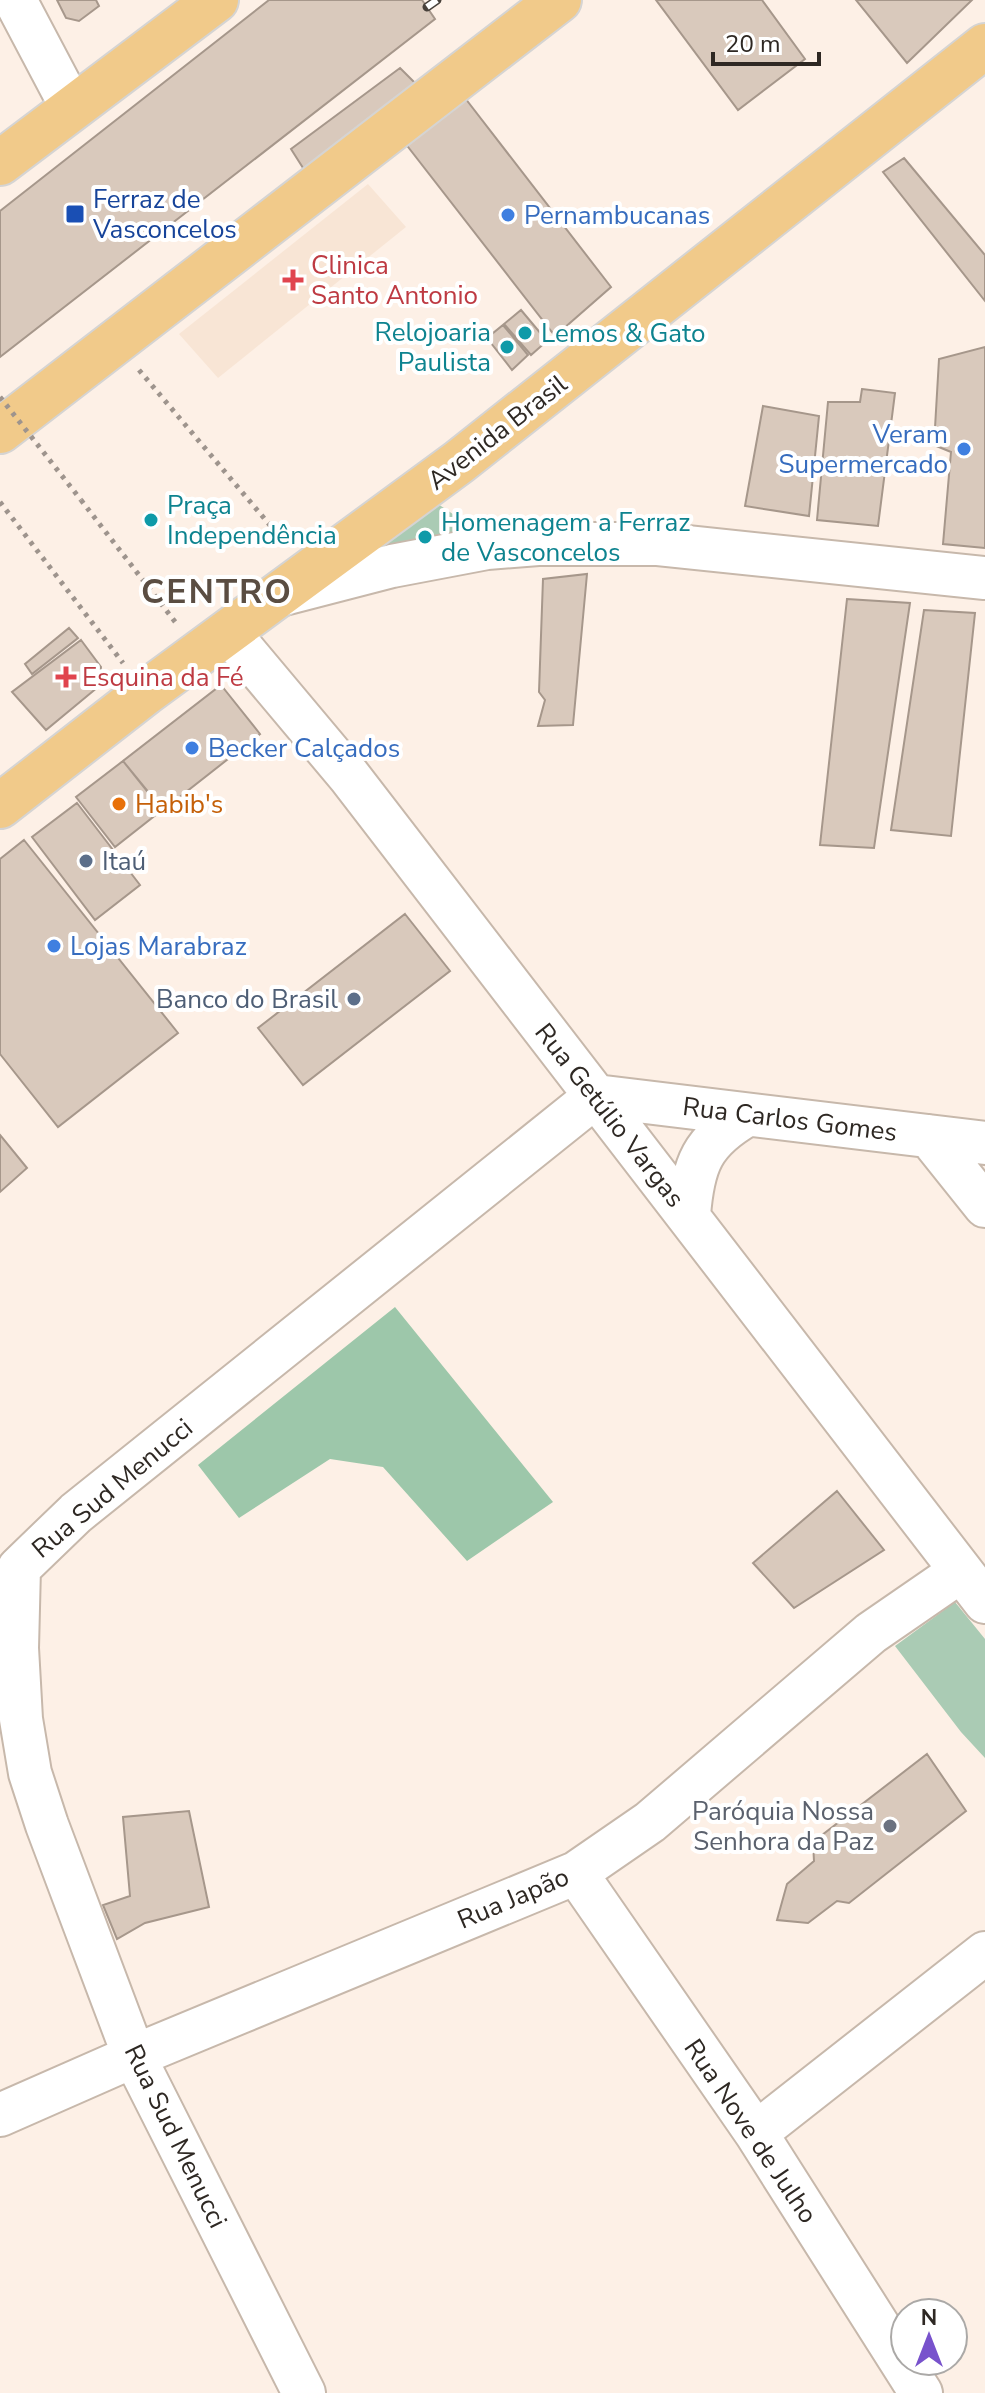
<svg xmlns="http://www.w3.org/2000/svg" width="985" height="2393" viewBox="0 0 985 2393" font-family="'Nunito Sans',sans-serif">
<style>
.medical{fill:#f8e5d5}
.green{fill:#aacbb4}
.forest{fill:#9dc7aa}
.building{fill:#d9c9bc;stroke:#a6978b;stroke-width:2}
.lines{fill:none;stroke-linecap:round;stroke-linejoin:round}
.minor-casing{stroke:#c7b8ab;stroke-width:46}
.major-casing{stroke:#d5d4d3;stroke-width:48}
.path{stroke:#9e948d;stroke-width:5;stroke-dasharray:4 6;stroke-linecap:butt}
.minor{stroke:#fff;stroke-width:42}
.major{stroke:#f1ca8a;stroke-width:44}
.rail-casing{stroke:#48413b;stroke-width:9}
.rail{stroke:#fff;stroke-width:6;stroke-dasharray:18;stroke-linecap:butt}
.path-bridge{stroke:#9e948d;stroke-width:5;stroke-dasharray:4 6;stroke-linecap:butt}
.transit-dot{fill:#1a4fb4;stroke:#fff;stroke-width:3}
.shop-dot{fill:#3f7fe0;stroke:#fff;stroke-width:3}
.health-dot{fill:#e0444e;stroke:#fff;stroke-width:3}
.culture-dot{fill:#0f9aa8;stroke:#fff;stroke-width:3}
.food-dot{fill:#e8710a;stroke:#fff;stroke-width:3}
.service-dot{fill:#5c6f8a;stroke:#fff;stroke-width:3}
.worship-dot{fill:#6b7280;stroke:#fff;stroke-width:3}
.labels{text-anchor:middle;stroke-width:8;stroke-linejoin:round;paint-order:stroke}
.transit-label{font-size:26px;fill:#164399;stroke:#fff;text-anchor:start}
.shop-label{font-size:26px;fill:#366cbe;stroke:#fff;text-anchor:start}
.health-label{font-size:26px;fill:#be3a42;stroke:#fff;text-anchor:start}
.culture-label{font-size:26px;fill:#0d838f;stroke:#fff;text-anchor:start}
.street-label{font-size:26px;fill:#2e2823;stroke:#fff}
.food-label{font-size:26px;fill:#c56008;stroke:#fff;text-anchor:start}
.service-label{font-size:26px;fill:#4e5e75;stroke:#fff;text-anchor:start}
.worship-label{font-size:26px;fill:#5b616d;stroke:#fff;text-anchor:end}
.district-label{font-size:34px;font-weight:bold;letter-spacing:2px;fill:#5a4d42;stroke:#fff}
</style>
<rect width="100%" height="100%" fill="#fdf0e6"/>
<path class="medical" d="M 368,184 L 406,227 L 218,378 L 179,334 Z"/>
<path class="green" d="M 438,504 L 478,531 L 372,554 Z
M 955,1602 L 985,1639 L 985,1758 L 961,1732 L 895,1646 Z"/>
<path class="forest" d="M 395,1307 L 553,1502 L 467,1561 L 383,1467 L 330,1459 L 239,1518 L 198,1465 Z"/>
<path class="building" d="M 57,0 L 96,0 L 99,6 L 79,21 L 66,18 Z
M 269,0 L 422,0 L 435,19 L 0,357 L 0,211 Z
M 656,0 L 762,0 L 805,59 L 738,110 Z
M 856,0 L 972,0 L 907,63 Z
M 400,68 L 417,85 L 305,171 L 291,149 Z
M 465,98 L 611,287 L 555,336 L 405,143 Z
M 904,158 L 985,255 L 985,301 L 883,172 Z
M 521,310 L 547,341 L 531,355 L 504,324 Z
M 503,325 L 528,355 L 512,370 L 487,338 Z
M 985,347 L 985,548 L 943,544 L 951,452 L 934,445 L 939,359 Z
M 862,389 L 895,393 L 878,526 L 817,520 L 828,402 L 860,402 Z
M 763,406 L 819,416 L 809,516 L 745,506 Z
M 587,574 L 573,725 L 538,726 L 545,700 L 539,692 L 543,579 Z
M 847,599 L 910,603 L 874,848 L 820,845 Z
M 924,610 L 975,613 L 951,836 L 891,830 Z
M 69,628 L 78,638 L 32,674 L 25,664 Z
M 81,640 L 101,667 L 98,687 L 46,730 L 12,692 Z
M 221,685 L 260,734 L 163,810 L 123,761 Z
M 123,761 L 162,810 L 115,847 L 76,797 Z
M 77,803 L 140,885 L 95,920 L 32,837 Z
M 24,840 L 178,1033 L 58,1127 L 0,1054 L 0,859 Z
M 405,914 L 450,971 L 303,1085 L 258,1028 Z
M 0,1135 L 27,1168 L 0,1192 Z
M 837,1491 L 884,1550 L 794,1608 L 753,1563 Z
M 927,1754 L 966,1811 L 849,1903 L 837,1901 L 808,1923 L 777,1920 L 787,1884 L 814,1861 L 813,1842 Z
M 189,1811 L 209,1907 L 145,1923 L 117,1939 L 103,1905 L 130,1896 L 123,1817 Z"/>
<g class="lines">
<defs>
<path id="minor" d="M 15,0 L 72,108
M 280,595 L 392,566 L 487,548 L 538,544 L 658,544 L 985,578
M 229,633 L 349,776 L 985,1602
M 929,1136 L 985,1206
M 689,1215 C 693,1164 702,1141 747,1115
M 576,1873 L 756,2133 L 921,2393
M 0,2115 L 134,2056 L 576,1873 L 650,1822 L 871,1633 L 961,1571
M 756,2133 L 985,1953
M 304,2393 L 134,2056 L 47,1825 L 30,1773 L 21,1719 L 17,1648 L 19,1568 L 76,1513 L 596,1096 L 985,1143"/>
<path id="major" d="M 0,163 L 216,0
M 0,431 L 559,0
M 0,806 L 145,693 L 459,462 L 985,46"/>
</defs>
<use href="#minor" class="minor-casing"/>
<use href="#major" class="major-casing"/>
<path class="path" d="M 139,370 L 285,543
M 81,500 L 176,623
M 0,502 L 123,663"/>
<use href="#minor" class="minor"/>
<use href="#major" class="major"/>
<defs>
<path id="rail" d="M 427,7 L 437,0"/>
</defs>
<use href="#rail" class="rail-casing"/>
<use href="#rail" class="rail"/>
<path class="path-bridge" d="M 0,397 L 81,500"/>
</g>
<rect class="transit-dot" x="65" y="204" width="20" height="20" rx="4"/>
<g class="shop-dot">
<circle cx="508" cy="215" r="8"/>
<circle cx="964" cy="449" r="8"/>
<circle cx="192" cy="748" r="8"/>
<circle cx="54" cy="946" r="8"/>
</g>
<g class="health-dot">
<path d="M289 268h8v8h8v8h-8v8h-8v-8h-8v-8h8z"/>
<path d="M62 665h8v8h8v8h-8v8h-8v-8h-8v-8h8z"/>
</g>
<g class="culture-dot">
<circle cx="525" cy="333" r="8"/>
<circle cx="507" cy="347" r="8"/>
<circle cx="151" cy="520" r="8"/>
<circle cx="425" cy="537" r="8"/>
</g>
<circle class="food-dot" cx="119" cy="804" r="8"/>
<g class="service-dot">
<circle cx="86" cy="861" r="8"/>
<circle cx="354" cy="999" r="8"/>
</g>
<circle class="worship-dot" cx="890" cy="1826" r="8"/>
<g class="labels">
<g class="transit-label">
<text x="93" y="208">Ferraz de<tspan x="93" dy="30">Vasconcelos</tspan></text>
</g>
<g class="shop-label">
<text x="524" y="224">Pernambucanas</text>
<text x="948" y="443" text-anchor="end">Veram<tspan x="948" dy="30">Supermercado</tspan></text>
<text x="208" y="757">Becker Calçados</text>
<text x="70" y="955">Lojas Marabraz</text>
</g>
<g class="health-label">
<text x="311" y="274">Clinica<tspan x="311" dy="30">Santo Antonio</tspan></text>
<text x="82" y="686">Esquina da Fé</text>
</g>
<g class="culture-label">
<text x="491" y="341" text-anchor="end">Relojoaria<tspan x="491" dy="30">Paulista</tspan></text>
<text x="541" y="342">Lemos &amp; Gato</text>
<text x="167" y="514">Praça<tspan x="167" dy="30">Independência</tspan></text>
<text x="441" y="531">Homenagem a Ferraz<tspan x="441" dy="30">de Vasconcelos</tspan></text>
</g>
<g class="street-label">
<text transform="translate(497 432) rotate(-38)" y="9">Avenida Brasil</text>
<text transform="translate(610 1115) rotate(52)" y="9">Rua Getúlio Vargas</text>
<text transform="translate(790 1119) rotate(7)" y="9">Rua Carlos Gomes</text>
<text transform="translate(112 1488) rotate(-40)" y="9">Rua Sud Menucci</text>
<text transform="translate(513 1898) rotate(-23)" y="9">Rua Japão</text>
<text transform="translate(751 2131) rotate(56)" y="9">Rua Nove de Julho</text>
<text transform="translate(176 2136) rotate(64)" y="9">Rua Sud Menucci</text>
</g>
<g class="food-label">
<text x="135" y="813">Habib's</text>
</g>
<g class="service-label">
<text x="102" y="870">Itaú</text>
<text x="338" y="1008" text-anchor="end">Banco do Brasil</text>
</g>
<g class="worship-label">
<text x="874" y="1820">Paróquia Nossa<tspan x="874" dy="30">Senhora da Paz</tspan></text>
</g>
<g class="district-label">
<text x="217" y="603">CENTRO</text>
</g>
</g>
<g transform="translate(929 2337)"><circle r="38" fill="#ffffff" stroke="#aba9a7" stroke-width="2"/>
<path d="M0-6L14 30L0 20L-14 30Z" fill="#7852cc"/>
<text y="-12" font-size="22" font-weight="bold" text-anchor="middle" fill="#2e2823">N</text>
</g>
<path d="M713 52v12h106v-12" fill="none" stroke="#2e2823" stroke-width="4"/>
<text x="725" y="52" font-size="24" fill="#2e2823" stroke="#ffffff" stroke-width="6" paint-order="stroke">20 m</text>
</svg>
